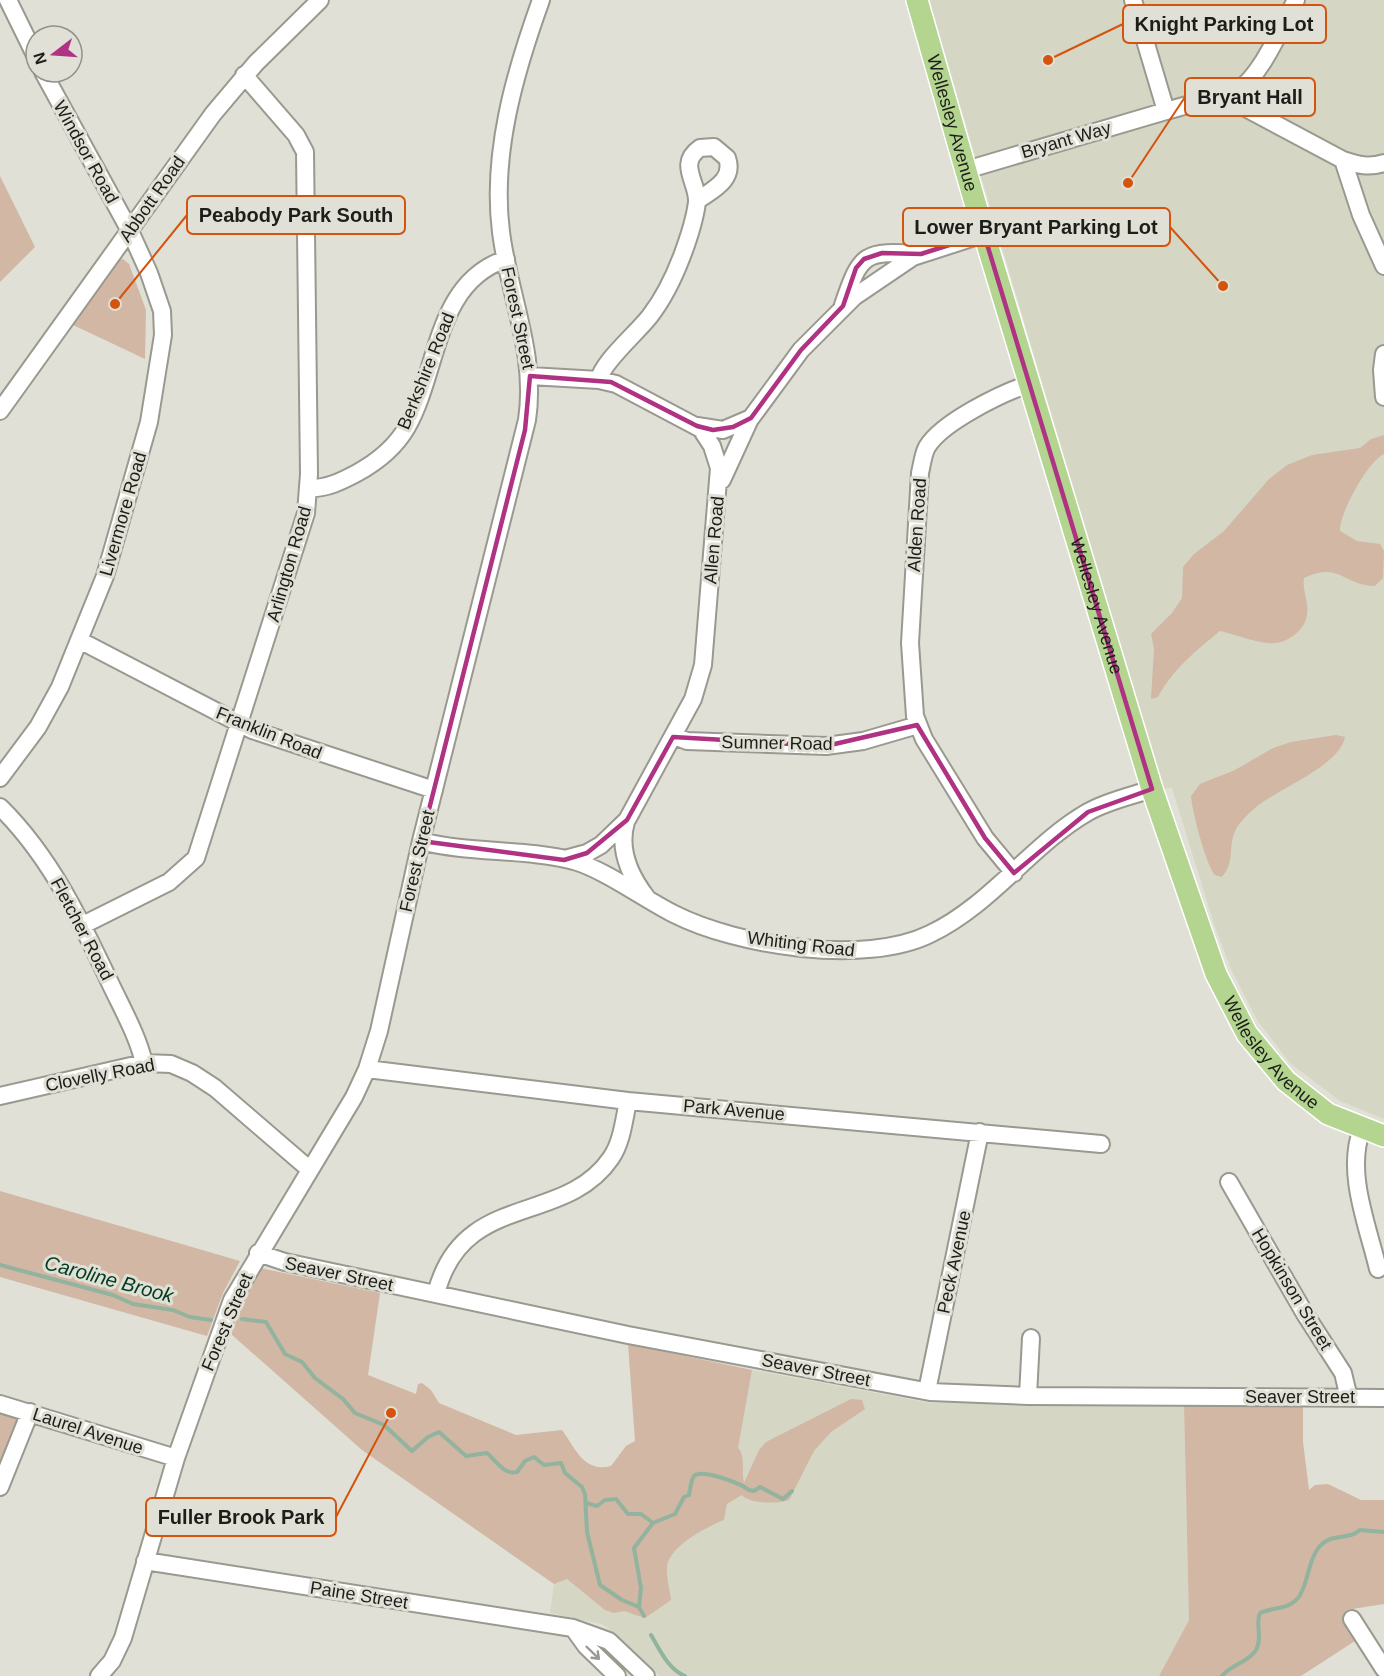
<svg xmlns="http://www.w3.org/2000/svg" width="1384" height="1676" viewBox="0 0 1384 1676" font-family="Arial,sans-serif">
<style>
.built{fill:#d6d6c4}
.green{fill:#d1b7a4}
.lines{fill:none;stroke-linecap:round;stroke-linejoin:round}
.stream{stroke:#92b39d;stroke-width:4}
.minor-casing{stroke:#999990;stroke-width:20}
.major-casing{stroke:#fff;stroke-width:24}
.minor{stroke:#fff;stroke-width:16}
.major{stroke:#b4d58f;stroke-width:21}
.oneway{stroke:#999998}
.marked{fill:none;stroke:#af3283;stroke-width:4.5;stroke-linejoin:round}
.labels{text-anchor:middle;stroke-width:6;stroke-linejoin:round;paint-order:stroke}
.street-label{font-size:18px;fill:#1d1d19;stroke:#e0e0d6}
.water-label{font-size:20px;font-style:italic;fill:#003c1f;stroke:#e0e0d6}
.leader{fill:none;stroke:#d4530d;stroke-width:2}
.callout-dot{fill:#d4530d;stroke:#e0e0d6;stroke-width:2}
.callout{fill:#e0e0d6;stroke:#d4530d;stroke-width:2}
.callout-label{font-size:20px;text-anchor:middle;font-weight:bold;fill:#1d1d19}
</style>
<rect width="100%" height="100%" fill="#e0e0d6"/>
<path class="built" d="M 929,0 L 1384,0 L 1384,1119 L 1340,1101 L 1290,1063 L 1257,1020 L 1231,969 L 1214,924 L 1172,788 L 1162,789 Z
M 752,1370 L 930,1403 L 1184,1405 L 1189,1620 L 1159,1676 L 660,1676 L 617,1635 L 602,1624 L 550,1613 L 554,1584 L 724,1520 Z"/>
<path class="green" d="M 0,176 L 35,247 L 0,282 Z
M 123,259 L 129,264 L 146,310 L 145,359 L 71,324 L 116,261 Z
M 1384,435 L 1384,454 C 1368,461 1339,514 1340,531 L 1357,541 L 1380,544 L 1384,551 L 1383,578 L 1375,586 C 1342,585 1340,561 1304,578 C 1302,591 1309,601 1307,614 C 1306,629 1289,642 1275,643 C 1262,645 1234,634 1220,631 C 1197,650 1172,670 1158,697 L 1151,699 L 1154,649 L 1151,634 L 1172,613 L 1182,598 L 1183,567 L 1194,554 L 1224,531 L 1269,479 L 1287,465 L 1312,455 L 1360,448 L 1371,439 Z
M 1336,735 L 1345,737 C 1340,766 1277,789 1255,808 C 1249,813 1240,822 1236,829 C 1227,846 1236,860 1222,877 L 1215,875 C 1206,865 1192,811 1191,796 L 1200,784 L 1235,770 L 1273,748 L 1291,742 Z
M 0,1191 L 240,1261 L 223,1293 L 207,1336 L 0,1277 Z
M 260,1268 L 380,1293 L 368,1375 L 416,1394 L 418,1384 L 422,1383 L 431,1390 L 439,1403 L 516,1435 L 562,1430 C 575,1447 583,1473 611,1466 L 626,1446 L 635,1441 L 628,1344 L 752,1370 L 738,1448 C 746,1456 741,1471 744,1483 L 759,1450 L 766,1442 L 851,1399 L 862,1400 L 865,1409 L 831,1432 L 814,1451 L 789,1500 C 779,1504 749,1504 742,1495 L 727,1504 L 724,1520 C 708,1526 668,1547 667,1567 C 666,1577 670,1590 671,1600 L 645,1618 L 624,1611 L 614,1613 L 605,1610 L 567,1579 L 554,1584 L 362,1450 L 231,1334 L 247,1292 Z
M 1184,1405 L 1303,1407 L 1303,1442 L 1309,1490 L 1315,1485 L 1328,1484 L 1361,1500 L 1384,1500 L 1384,1604 L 1346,1610 L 1347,1621 L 1358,1639 L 1301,1676 L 1159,1676 L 1189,1620 Z
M 0,1410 L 22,1416 L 0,1471 Z"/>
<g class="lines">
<path class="stream" d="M 0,1265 L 113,1295 L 133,1304 L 173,1310 L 190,1317 L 211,1320
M 242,1319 L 266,1322 L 285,1354 L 302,1362 L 315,1378 L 343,1399 L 355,1413 L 384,1425 L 412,1451 L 428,1437 L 439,1432 L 466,1456 L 487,1453 C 496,1461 504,1475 517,1472 L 525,1461 L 534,1457 L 544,1465 L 561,1463 L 565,1473 L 582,1487 L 585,1494 L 587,1532 L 600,1585 L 622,1600 L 639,1607 L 644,1616
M 586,1503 L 597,1506 L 605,1500 L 616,1499 L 628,1514 L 641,1514 L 653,1523 L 675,1514 L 684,1497 L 689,1495 C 690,1490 691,1480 694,1476 C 702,1468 741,1484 749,1490 L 754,1491 L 760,1487 L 783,1499 L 792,1491
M 639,1607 L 641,1588 L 634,1548 L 653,1523
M 651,1635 C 660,1650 668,1669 685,1676
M 1222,1676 C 1230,1665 1249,1662 1256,1650 C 1263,1638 1255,1624 1260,1613 C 1273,1607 1288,1610 1298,1598 C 1308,1587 1308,1556 1322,1544 C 1332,1534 1349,1540 1360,1530 L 1384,1532"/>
<defs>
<path id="minor" d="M 8,0 L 36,57
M 1133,0 L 1166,111 L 1237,91 C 1262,75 1281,27 1296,0
M 1221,95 L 1343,160 L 1361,215 L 1384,266
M 1343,160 C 1358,165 1369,168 1384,163
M 966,170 L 1166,111
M 843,305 C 861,252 864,251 920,254
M 1384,354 L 1382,370 L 1384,397
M 530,376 L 599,380 L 616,384 L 701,429 L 712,446 L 719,468 L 703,665 L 693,699 L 627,820 L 601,845 L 587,853 L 565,859
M 599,380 C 601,363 638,332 650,316 C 664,298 674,277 682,256 C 688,240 695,219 697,202 C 698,182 677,164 700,148 L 714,147 L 727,158 C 735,180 712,190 697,201
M 0,411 L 213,114 L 256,63 L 320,0
M 697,426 L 723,430 L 751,418 L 801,350 L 854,297 L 913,257 L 984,234
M 722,480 L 750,419
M 309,488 C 326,489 342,481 357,473 C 377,462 395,448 407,427 C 439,371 434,283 506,259
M 81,641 L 252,730 L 434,790
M 674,736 L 687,741 L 826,746 L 863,741 L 918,725
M 0,778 L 38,727 L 60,687 L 105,576 L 149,422 L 163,335 L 162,311 L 149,273 L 130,231 L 43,72
M 0,807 C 51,857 82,923 112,987 C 124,1012 138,1037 144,1063
M 626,822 C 618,849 630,876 647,898
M 421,841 C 470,854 524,848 574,861 C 605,870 644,899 674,914 C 737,946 865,966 930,934 C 991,905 1032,844 1088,812 C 1107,801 1131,796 1152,789
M 1014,873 L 985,838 L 924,739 L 915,716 L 910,643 L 920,473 C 922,465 923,454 927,447 C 942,422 1002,393 1029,384
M 83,925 L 169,882 L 196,858 L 306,513 L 309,474 L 305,152 L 296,135 L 244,75
M 367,1069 L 628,1101 L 1101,1144
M 0,1096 L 144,1063 L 171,1064 L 192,1073 L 215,1088 L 309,1169
M 1362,1129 C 1345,1172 1368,1226 1378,1269
M 1229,1182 L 1305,1314 L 1343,1373 L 1349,1398
M 258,1253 L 285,1262 L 628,1335 L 930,1392 L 1028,1396 L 1384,1398
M 436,1294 C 462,1190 564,1227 611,1158 C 622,1142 624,1120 628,1101
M 927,1391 L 980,1132
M 1028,1396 L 1031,1338
M 0,1404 L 176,1458
M 0,1487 L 30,1412
M 145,1561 L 573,1628 L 609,1641 L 646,1676
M 1352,1619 L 1384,1669
M 573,1628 L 586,1646 L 617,1676
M 99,1676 L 112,1661 L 123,1638 L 176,1458 L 232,1300 L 354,1097 L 367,1069 L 379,1031 L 421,841 L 527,420 C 537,354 509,296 501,232 C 491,154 515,72 541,0"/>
<g id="major">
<path id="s1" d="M 917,0 L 984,234 L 1152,789 L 1216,974 L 1247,1034 L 1286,1081 L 1328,1114 L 1384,1136"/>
</g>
</defs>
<use href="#minor" class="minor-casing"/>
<use href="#major" class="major-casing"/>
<use href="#minor" class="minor"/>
<use href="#major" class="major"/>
</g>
<defs><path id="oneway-shaft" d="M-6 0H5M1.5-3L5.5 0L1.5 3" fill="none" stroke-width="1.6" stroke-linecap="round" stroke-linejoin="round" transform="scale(1.5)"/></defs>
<use class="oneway" href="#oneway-shaft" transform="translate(593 1653) rotate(44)"/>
<path class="marked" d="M 984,234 L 1152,789 L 1088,812 L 1014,873 L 985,838 L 917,725 L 826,746 L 673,737 L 627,820 L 587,853 L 564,860 L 421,841 L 525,430 L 530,376 L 611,382 L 697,426 L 713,430 L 733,427 L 751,418 L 801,350 L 843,306 L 856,268 L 864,259 L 882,253 L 921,254 Z"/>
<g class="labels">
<g class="street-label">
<text dy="6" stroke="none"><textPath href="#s1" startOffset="128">Wellesley Avenue</textPath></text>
<text transform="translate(1066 140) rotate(-16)" y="6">Bryant Way</text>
<text transform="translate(86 152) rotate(61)" y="6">Windsor Road</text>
<text transform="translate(152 199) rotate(-55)" y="6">Abbott Road</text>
<text transform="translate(518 318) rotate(78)" y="6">Forest Street</text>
<text transform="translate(426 371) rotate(-68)" y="6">Berkshire Road</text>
<text transform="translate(123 514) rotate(-74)" y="6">Livermore Road</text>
<text transform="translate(917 525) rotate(-86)" y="6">Alden Road</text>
<text transform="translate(714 540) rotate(-85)" y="6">Allen Road</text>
<text transform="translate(289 564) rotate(-74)" y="6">Arlington Road</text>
<text dy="6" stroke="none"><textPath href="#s1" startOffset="632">Wellesley Avenue</textPath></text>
<text transform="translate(269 733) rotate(22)" y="6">Franklin Road</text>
<text transform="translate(777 743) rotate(1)" y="6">Sumner Road</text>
<text transform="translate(417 861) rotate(-77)" y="6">Forest Street</text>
<text transform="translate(82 929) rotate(62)" y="6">Fletcher Road</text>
<text transform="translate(801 944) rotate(7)" y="6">Whiting Road</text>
<text dy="6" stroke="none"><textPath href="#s1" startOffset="1116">Wellesley Avenue</textPath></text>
<text transform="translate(100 1075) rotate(-11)" y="6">Clovelly Road</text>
<text transform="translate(734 1110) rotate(5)" y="6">Park Avenue</text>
<text transform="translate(954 1262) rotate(-78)" y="6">Peck Avenue</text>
<text transform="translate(339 1274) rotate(12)" y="6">Seaver Street</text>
<text transform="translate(1292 1289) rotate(59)" y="6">Hopkinson Street</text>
<text transform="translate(227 1322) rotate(-67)" y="6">Forest Street</text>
<text transform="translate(816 1370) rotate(11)" y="6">Seaver Street</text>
<text x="1300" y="1403">Seaver Street</text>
<text transform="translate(88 1431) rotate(18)" y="6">Laurel Avenue</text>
<text transform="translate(359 1595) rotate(9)" y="6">Paine Street</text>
</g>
<g class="water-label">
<text transform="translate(109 1279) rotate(15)" y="7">Caroline Brook</text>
</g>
</g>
<path class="leader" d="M1048 60L1123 24M1128 183L1185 97M115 304L187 215M1223 286L1170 227M391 1413L336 1517"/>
<g class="callout-dot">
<circle cx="1048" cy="60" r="6"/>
<circle cx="1128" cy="183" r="6"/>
<circle cx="115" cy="304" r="6"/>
<circle cx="1223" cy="286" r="6"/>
<circle cx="391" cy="1413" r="6"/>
</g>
<g class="callout">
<rect x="1123" y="5" width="203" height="38" rx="6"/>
<rect x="1185" y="78" width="130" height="38" rx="6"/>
<rect x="187" y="196" width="218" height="38" rx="6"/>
<rect x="903" y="208" width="267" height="38" rx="6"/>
<rect x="146" y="1498" width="190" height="38" rx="6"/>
</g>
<g class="callout-label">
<text x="1224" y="31">Knight Parking Lot</text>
<text x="1250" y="104">Bryant Hall</text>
<text x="296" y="222">Peabody Park South</text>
<text x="1036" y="234">Lower Bryant Parking Lot</text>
<text x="241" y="1524">Fuller Brook Park</text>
</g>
<g transform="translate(54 54) rotate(253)"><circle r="28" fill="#e0e0d6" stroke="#92928a" stroke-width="1.5"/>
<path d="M0-4.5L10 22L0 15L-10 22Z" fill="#af3283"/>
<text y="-9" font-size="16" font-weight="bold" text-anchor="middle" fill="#1d1d19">N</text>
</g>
</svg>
